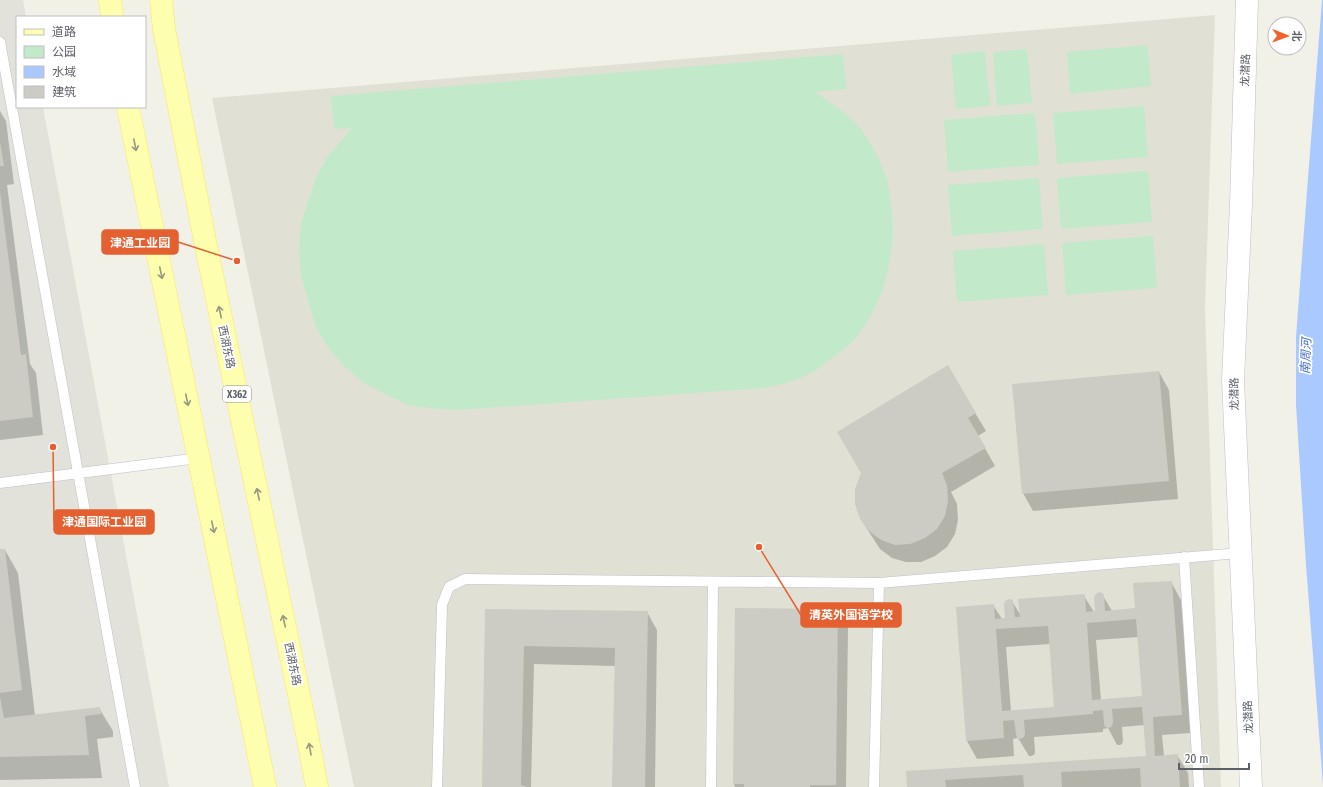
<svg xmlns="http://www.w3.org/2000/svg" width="1323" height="787" viewBox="0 0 1323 787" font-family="'Fira Sans Condensed','Noto Sans SC',sans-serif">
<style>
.industrial{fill:#e2e2db}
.education{fill:#e1e0d5}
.green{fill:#c2e9ca}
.water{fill:#a9c9ff}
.shadow{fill:#0003;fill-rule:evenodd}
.building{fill:#cccbc4;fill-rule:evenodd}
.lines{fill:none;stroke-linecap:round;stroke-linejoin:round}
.service-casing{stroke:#bebfc6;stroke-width:11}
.tertiary-casing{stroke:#bebfc6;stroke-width:23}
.primary-casing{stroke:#faea57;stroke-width:23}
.service{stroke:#fff;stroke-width:10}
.tertiary{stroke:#fff;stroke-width:22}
.primary{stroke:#fdffae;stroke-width:22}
.oneway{stroke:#969880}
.labels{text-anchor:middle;stroke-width:3.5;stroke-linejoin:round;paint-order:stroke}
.shield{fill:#fff;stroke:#8e9095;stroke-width:1}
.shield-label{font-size:10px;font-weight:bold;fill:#5e6068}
.street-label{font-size:11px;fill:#5e6068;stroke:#fff}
.water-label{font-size:12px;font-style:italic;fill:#436ccb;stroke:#fff}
.leader{fill:none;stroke:#e46030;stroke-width:1.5}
.callout-dot{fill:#e46030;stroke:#fff;stroke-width:1.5}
.callout{fill:#e46030;stroke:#e46030;stroke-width:1.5}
.callout-label{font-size:12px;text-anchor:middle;font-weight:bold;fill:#fff}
</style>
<rect width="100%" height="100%" fill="#f1f1e7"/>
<path class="industrial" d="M 0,0 L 23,0 L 26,17 L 17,17 L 17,107 L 43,107 L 169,787 L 0,787 Z"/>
<path class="education" d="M 1215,15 L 1205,308 L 1221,787 L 354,787 L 212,98 Z"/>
<path class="green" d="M 1147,45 L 1151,86 L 1070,94 L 1067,52 Z
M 1027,49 L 1032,103 L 997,106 L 993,52 Z
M 985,51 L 990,106 L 956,109 L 951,55 Z
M 843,54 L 846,89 L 815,92 C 832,104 854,117 866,136 C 874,149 885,170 888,185 C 900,237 889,303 851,343 C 846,348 838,353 832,358 C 825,364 816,371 807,375 C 794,382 779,385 764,388 L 458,410 L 429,408 L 408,405 L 365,384 L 344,366 L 327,346 L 315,325 L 301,275 L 299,248 L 301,223 L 316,177 L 328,156 L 352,128 L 334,129 L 331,96 Z
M 1144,106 L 1148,157 L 1057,164 L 1053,113 Z
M 1035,113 L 1039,165 L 948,172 L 944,120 Z
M 1148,171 L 1152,222 L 1061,229 L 1057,178 Z
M 1039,178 L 1043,229 L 952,236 L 948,185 Z
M 1153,236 L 1157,288 L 1066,295 L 1062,243 Z
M 1044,244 L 1048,295 L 957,302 L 953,251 Z"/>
<path class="water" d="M 1322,0 L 1323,0 L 1323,785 L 1306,565 L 1296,405 L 1296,337 L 1307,191 Z"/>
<path class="shadow" d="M 0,111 L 6,121 L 14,184 L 7,185 L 30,364 L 36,373 L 43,435 L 0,440 Z
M 947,366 L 986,431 L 978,436 L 995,466 L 951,492 L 957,504 L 958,520 L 955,534 L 947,547 L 935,556 L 921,562 L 906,562 L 892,558 L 880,549 L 860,518 Z
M 1159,372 L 1169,390 L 1178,499 L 1033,511 L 1023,493 Z
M 0,550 L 5,550 L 18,573 L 35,715 L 99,708 L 113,731 L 113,737 L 97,739 L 102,778 L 0,780 Z
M 1171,582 L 1181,600 L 1191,733 L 1162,735 L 1164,756 L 1177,755 L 1188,773 L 1189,787 L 908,787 L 907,772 L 1147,757 L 1145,725 L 1122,727 L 1123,741 L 1122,744 L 1120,745 L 1117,745 L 1108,728 L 1103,729 L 1103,732 L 1034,737 L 1035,752 L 1034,755 L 1031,756 L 1029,756 L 1018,738 L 1013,739 L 1014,756 L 977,759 L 967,741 L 957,608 L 993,605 L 1002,619 L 1006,619 L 1012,601 L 1021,616 L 1084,596 L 1094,612 L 1096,612 L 1102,594 L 1112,611 L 1136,609 ZM 1139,637 L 1143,697 L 1101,700 L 1096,640 ZM 1050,644 L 1055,708 L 1011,711 L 1006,647 Z
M 486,610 L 647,612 L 657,630 L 655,787 L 613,787 L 616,666 L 534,664 L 531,787 L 483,787 Z
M 837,610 L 848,628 L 846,787 L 735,787 L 734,784 Z"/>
<path class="building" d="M 0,142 L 4,166 L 0,166 Z
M 0,192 L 21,355 L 26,354 L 33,417 L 0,421 Z
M 948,365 L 976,413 L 968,418 L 986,448 L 942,473 L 947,485 L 948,501 L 945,516 L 937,529 L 925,538 L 910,544 L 895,545 L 881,540 L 869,531 L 860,519 L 855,504 L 855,489 L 861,473 L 837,432 Z
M 1159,371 L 1169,481 L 1022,494 L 1012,384 Z
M 0,549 L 5,549 L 22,690 L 0,693 Z
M 1172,581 L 1182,715 L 1153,717 L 1155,756 L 1178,754 L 1180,787 L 1141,787 L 1140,768 L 1061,772 L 1062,787 L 1024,787 L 1023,775 L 945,780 L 946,787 L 907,787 L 906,771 L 1146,756 L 1142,707 L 1112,709 L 1113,722 L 1112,726 L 1109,728 L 1105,727 L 1104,723 L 1103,710 L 1093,711 L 1093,714 L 1024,720 L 1025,733 L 1024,737 L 1020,739 L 1017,738 L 1016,734 L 1014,720 L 1003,721 L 1004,738 L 966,741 L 956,607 L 994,604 L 995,619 L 1005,618 L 1004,605 L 1005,601 L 1009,599 L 1013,600 L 1015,617 L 1020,617 L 1018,599 L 1085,594 L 1086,612 L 1095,611 L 1094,597 L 1096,594 L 1099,592 L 1103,593 L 1104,596 L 1105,611 L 1135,608 L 1133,583 ZM 1136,619 L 1142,696 L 1092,700 L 1087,623 ZM 1048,626 L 1054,707 L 1002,711 L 996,629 Z
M 735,608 L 838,609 L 836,785 L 810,785 L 810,787 L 744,787 L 744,784 L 733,784 Z
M 485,609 L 648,611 L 645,787 L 612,787 L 615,648 L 524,646 L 521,785 L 527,787 L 482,787 Z
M 0,697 L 4,718 L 100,707 L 101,714 L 85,716 L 89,755 L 0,757 Z"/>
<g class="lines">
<defs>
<path id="service" d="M 0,42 L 135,787
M 0,483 L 199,458
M 1184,557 L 1199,787
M 437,787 L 442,605 L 449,587 L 465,579 L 879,583 L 1240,553
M 711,787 L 713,586
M 874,787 L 879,583"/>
<path id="tertiary" d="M 1247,0 L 1241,204 L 1233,380 L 1251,787"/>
<path id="primary" d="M 110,0 L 112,17
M 161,0 L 164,29 L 205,241 L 305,724 L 317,787
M 128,107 L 265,787"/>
</defs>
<use href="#service" class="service-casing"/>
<use href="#tertiary" class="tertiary-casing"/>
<use href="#primary" class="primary-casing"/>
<use href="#service" class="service"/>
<use href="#tertiary" class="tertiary"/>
<use href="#primary" class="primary"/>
</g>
<defs><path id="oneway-shaft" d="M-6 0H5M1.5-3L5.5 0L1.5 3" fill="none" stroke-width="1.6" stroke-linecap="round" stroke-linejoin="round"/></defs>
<g class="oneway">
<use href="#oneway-shaft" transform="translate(135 145) rotate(79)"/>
<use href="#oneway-shaft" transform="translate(161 273) rotate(78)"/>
<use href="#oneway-shaft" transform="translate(220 312) rotate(-102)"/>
<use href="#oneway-shaft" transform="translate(187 400) rotate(78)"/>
<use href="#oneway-shaft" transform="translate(258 494) rotate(-102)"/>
<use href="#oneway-shaft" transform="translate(213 527) rotate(78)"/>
<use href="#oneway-shaft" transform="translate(284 621) rotate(-102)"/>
<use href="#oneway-shaft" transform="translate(310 749) rotate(-100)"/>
</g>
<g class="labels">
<rect class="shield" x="223" y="386" width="28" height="16" rx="3"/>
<g class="shield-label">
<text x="237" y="398">X362</text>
</g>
<g class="street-label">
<text transform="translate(1245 70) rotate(-88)" y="4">龙潜路</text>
<text transform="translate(227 347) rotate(78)" y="4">西湖东路</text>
<text transform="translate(1234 394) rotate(-91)" y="4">龙潜路</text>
<text transform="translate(293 664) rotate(78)" y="4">西湖东路</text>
<text transform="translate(1248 717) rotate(-93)" y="4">龙潜路</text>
</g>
<g class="water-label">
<text transform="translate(1306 356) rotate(-88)" y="4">南周河</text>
</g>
</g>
<path class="leader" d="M237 261L178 242M53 447L54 522M759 547L801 615"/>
<g class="callout-dot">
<circle cx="237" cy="261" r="4"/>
<circle cx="53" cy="447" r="4"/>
<circle cx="759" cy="547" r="4"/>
</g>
<g class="callout">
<rect x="102" y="230" width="76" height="24" rx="4"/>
<rect x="54" y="510" width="100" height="24" rx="4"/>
<rect x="801" y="603" width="100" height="24" rx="4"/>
</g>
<g class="callout-label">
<text x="140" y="247">津通工业园</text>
<text x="104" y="526">津通国际工业园</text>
<text x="851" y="619">清英外国语学校</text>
</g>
<rect x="16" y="16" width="130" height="92" fill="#ffffff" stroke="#bfbfc3"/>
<rect x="24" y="29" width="20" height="6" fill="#fdffae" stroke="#bfbfc3"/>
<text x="52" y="36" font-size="12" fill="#5e6068">道路</text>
<rect x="24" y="46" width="20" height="12" fill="#c2e9ca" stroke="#bfbfc3"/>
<text x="52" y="56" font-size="12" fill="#5e6068">公园</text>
<rect x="24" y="66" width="20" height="12" fill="#a9c9ff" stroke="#bfbfc3"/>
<text x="52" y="76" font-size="12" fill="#5e6068">水域</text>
<rect x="24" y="86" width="20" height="12" fill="#cccbc4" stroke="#bfbfc3"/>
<text x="52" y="96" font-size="12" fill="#5e6068">建筑</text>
<g transform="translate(1287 36) rotate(91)"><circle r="19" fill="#ffffff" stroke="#bfbfc3"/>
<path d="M0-3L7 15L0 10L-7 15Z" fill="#f3602a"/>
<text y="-6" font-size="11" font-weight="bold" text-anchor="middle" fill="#5e6068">北</text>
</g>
<path d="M1179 763v6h70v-6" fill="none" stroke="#5e6068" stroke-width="2"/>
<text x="1185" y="763" font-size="12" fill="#5e6068" stroke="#ffffff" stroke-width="3" paint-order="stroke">20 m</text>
</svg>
